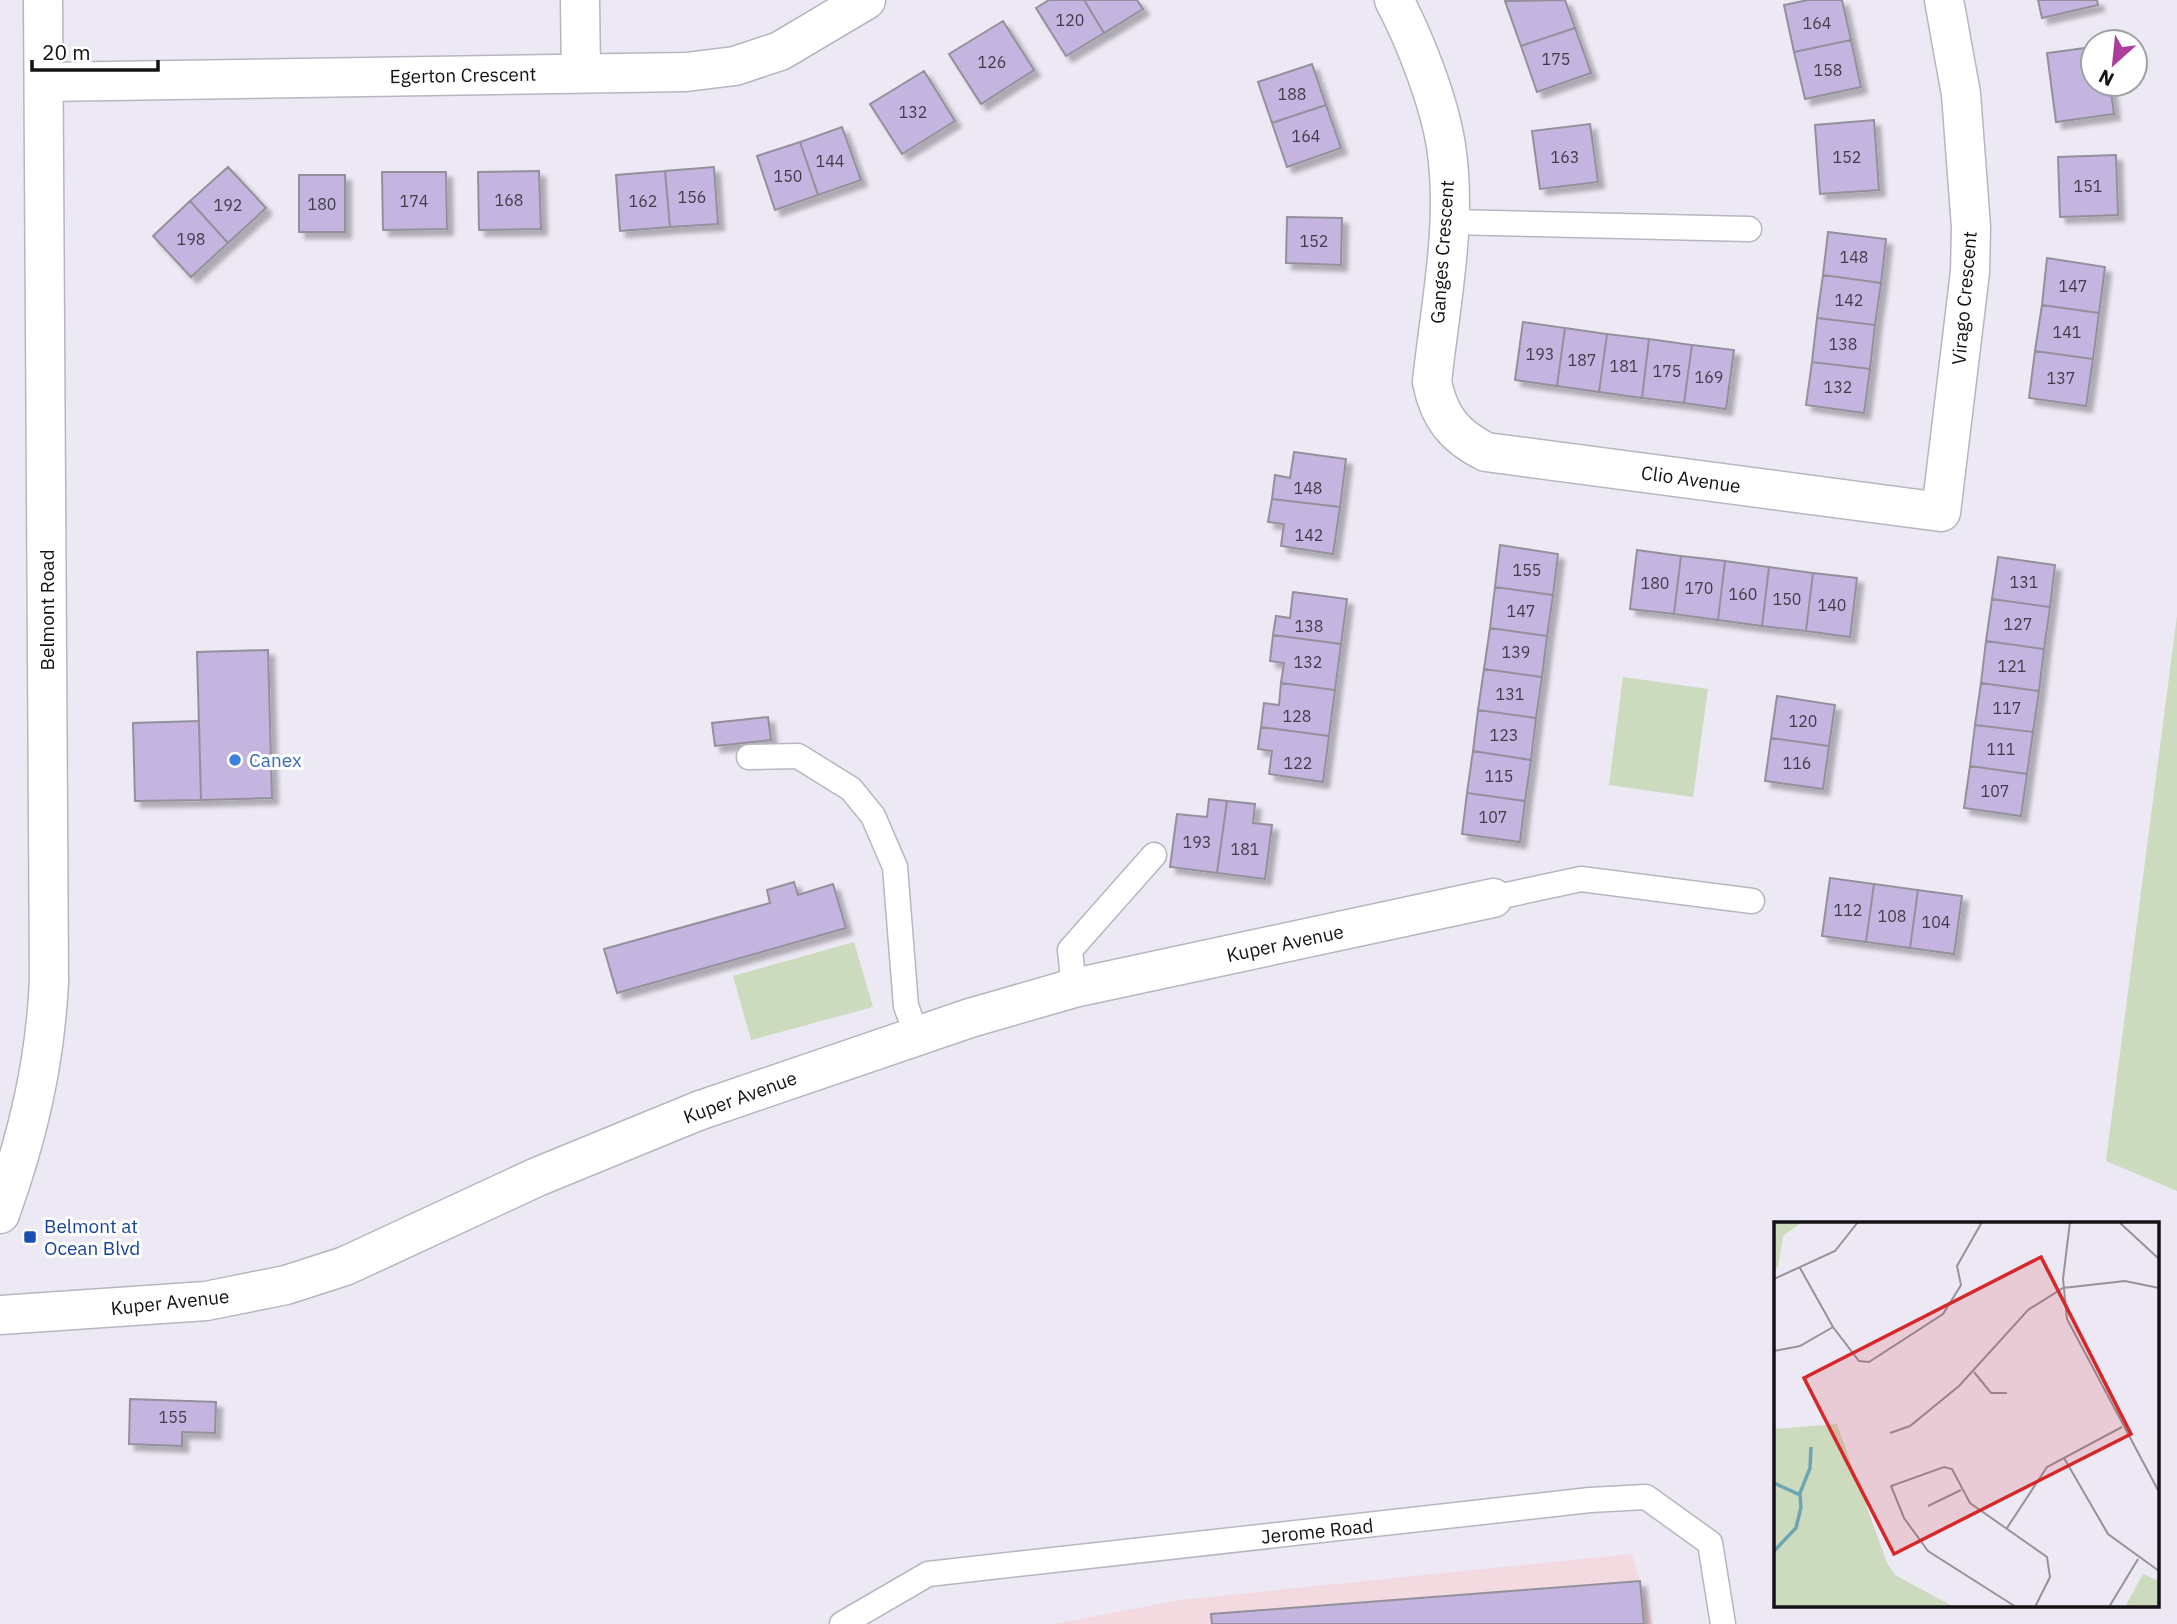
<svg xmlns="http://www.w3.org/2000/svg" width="2177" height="1624" viewBox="0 0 2177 1624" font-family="'IBM Plex Sans',sans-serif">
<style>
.commercial{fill:#f3d9e0}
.green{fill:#ccdabe}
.building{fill:#c3b5e0;stroke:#94909b;stroke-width:2;filter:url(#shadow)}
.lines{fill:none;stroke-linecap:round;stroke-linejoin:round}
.service-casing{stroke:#b8b5c0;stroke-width:27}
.minor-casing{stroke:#b8b5c0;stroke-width:41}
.tertiary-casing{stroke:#b8b5c0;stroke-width:41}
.service{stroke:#fff;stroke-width:24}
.minor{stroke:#fff;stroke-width:38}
.tertiary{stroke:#fff;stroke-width:38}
.shop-dot{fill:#3f7fe0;stroke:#fff;stroke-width:2.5}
.transit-dot{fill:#1a4fb4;stroke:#fff;stroke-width:2.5}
.labels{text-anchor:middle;stroke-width:6;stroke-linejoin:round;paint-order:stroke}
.number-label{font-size:16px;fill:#403b48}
.street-label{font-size:19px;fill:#141216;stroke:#fff}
.shop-label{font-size:19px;fill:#366cbe;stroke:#fff;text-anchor:start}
.transit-label{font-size:19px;fill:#164399;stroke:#fff;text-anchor:start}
.inset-river{fill:none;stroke:#6ea5b3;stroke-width:3.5}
.inset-road{fill:none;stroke:#96929b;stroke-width:2}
.view{fill:#d62828;fill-opacity:0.15;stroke:#d62828;stroke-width:3.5}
.inset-edge{fill:none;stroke:#141216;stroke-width:3.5}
</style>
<defs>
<filter id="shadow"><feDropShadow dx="6" dy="6" stdDeviation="2" flood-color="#0004"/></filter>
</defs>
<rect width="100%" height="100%" fill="#ece8f4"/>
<path class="commercial" d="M 1632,1554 L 1653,1624 L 1054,1624 L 1180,1600 Z"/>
<path class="green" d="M 2177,616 L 2177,1191 L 2106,1161 Z
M 1623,677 L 1708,689 L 1693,797 L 1609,785 Z
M 854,942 L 873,1007 L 751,1040 L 733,976 Z"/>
<path class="building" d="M 1049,0 L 1084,0 L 1104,33 L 1066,56 L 1036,8 Z
M 1084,0 L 1137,0 L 1143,9 L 1104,33 Z
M 1565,0 L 1575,28 L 1521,46 L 1505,1 Z
M 1808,0 L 1842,0 L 1851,40 L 1794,52 L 1784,5 Z
M 2038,0 L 2097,0 L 2098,5 L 2042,18 Z
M 1003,21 L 1034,70 L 981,104 L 949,54 Z
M 1575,28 L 1591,73 L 1537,92 L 1521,46 Z
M 1851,40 L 1861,87 L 1805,99 L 1794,52 Z
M 2093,47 L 2093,84 L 2110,84 L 2114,114 L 2056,122 L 2047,53 Z
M 1312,64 L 1326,105 L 1272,123 L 1258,82 Z
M 924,71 L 955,121 L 902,154 L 870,104 Z
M 1326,105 L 1341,148 L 1287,167 L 1272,123 Z
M 1874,120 L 1879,190 L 1820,194 L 1815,125 Z
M 1590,124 L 1598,182 L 1540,189 L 1532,131 Z
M 842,127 L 861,180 L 818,195 L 800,142 Z
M 800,142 L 818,195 L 775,210 L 757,156 Z
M 2116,155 L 2118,215 L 2060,217 L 2058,157 Z
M 228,167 L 266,208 L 228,243 L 190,201 Z
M 714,167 L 718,224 L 670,227 L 665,171 Z
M 539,171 L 541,229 L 479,230 L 478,172 Z
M 665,171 L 670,227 L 620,231 L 616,175 Z
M 382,172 L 446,172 L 447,229 L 383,230 Z
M 299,175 L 345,175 L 345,232 L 299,232 Z
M 190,201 L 228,243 L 191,277 L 153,236 Z
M 1287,217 L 1342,218 L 1341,265 L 1286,263 Z
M 1828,232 L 1886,239 L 1881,283 L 1823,275 Z
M 2047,258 L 2105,267 L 2099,313 L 2042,305 Z
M 1823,275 L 1881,283 L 1875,325 L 1817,318 Z
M 2042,305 L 2099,313 L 2093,359 L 2035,351 Z
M 1817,318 L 1875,325 L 1870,369 L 1812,362 Z
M 1523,322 L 1565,328 L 1557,386 L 1515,380 Z
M 1565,328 L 1607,334 L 1599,392 L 1557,386 Z
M 1607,334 L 1649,339 L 1642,398 L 1599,392 Z
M 1649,339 L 1692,345 L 1684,403 L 1642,398 Z
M 1692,345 L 1734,350 L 1726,409 L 1684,403 Z
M 2035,351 L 2093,359 L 2086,406 L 2029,398 Z
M 1812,362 L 1870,369 L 1864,413 L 1806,405 Z
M 1294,452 L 1346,459 L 1340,507 L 1272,499 L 1275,475 L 1290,478 Z
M 1272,499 L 1340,507 L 1333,554 L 1281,546 L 1284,524 L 1268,522 Z
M 1500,545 L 1558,554 L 1553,595 L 1495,587 Z
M 1637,550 L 1681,556 L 1674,614 L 1630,609 Z
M 1681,556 L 1725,561 L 1718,620 L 1674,614 Z
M 1998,557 L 2055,565 L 2050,607 L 1992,599 Z
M 1725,561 L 1769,567 L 1762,626 L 1718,620 Z
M 1769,567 L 1813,573 L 1806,631 L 1762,626 Z
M 1813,573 L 1857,578 L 1850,637 L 1806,631 Z
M 1495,587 L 1553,595 L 1547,636 L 1490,628 Z
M 1293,592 L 1347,599 L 1341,644 L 1273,635 L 1276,616 L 1290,618 Z
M 1992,599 L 2050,607 L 2044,649 L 1986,641 Z
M 1490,628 L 1547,636 L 1542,677 L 1484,669 Z
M 1273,635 L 1341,644 L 1335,690 L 1281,683 L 1284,663 L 1270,661 Z
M 1986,641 L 2044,649 L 2039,691 L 1981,683 Z
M 268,650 L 272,798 L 201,800 L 197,652 Z
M 1484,669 L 1542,677 L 1536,718 L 1478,710 Z
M 1281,683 L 1335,690 L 1329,736 L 1261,727 L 1264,703 L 1279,705 Z
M 1981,683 L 2039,691 L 2033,732 L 1975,725 Z
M 1777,696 L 1835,705 L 1829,746 L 1771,738 Z
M 1478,710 L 1536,718 L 1531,760 L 1473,751 Z
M 768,717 L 771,740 L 715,746 L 712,723 Z
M 199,721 L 201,800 L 135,801 L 133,723 Z
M 1975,725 L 2033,732 L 2027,774 L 1970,766 Z
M 1261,727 L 1329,736 L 1323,782 L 1269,774 L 1272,751 L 1258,749 Z
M 1771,738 L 1829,746 L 1823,789 L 1765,781 Z
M 1473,751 L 1531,760 L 1525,801 L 1467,793 Z
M 1970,766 L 2027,774 L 2021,816 L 1964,808 Z
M 1467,793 L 1525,801 L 1520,842 L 1462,834 Z
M 1209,799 L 1227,801 L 1217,873 L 1170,867 L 1177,814 L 1207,817 Z
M 1227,801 L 1255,804 L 1253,823 L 1272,825 L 1265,879 L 1217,873 Z
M 1830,878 L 1874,884 L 1866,942 L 1822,936 Z
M 794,882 L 798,895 L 833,884 L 846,928 L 617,993 L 604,949 L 770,903 L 767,890 Z
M 1874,884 L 1918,890 L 1910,948 L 1866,942 Z
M 1918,890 L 1962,896 L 1954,954 L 1910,948 Z
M 130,1399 L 216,1402 L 215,1433 L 182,1432 L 182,1446 L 129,1444 Z
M 1640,1581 L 1644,1624 L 1212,1624 L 1211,1614 Z"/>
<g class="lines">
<defs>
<path id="service" d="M 1449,222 L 1749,229
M 749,757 L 798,756 L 851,789 L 873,816 L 895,867 L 906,1006 L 917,1036
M 1493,898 L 1581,879 L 1752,901
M 1074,988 L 1070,950 L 1154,855
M 842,1624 L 928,1574 L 1590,1500 L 1646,1497 L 1710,1543 L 1723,1624"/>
<path id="minor" d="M 580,0 L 581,73
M 1394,0 C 1415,40 1439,101 1446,146 C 1458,223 1440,306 1432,382 C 1439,417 1454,436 1486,452 L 1941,512 L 1970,272 L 1971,227 L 1961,94 L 1944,0
M 44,82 L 686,72 L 735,66 L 780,51 L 866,0
M 0,1315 L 206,1301 L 286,1285 L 345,1266 L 537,1177 L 698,1111 L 970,1018 L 1074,988 L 1493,898"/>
<path id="tertiary" d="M 0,1214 C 28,1136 45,1064 49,981 L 43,0"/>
</defs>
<use href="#service" class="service-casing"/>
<use href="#minor" class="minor-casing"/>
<use href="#tertiary" class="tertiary-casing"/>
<use href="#service" class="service"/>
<use href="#minor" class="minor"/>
<use href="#tertiary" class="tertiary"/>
</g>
<circle class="shop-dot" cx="235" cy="760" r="7"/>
<rect class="transit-dot" x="23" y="1230" width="14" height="14" rx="3.5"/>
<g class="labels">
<g class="number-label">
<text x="1070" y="26">120</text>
<text x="1817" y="29">164</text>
<text x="1556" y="65">175</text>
<text x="992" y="68">126</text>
<text x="1828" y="76">158</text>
<text x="1292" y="100">188</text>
<text x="913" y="118">132</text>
<text x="1306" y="142">164</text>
<text x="1565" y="163">163</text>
<text x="1847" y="163">152</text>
<text x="830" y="167">144</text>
<text x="788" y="182">150</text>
<text x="2088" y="192">151</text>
<text x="692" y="203">156</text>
<text x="509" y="206">168</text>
<text x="414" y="207">174</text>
<text x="643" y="207">162</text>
<text x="322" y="210">180</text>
<text x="228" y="211">192</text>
<text x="191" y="245">198</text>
<text x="1314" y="247">152</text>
<text x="1854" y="263">148</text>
<text x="2073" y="292">147</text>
<text x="1849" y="306">142</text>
<text x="2067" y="338">141</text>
<text x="1843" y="350">138</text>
<text x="1540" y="360">193</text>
<text x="1582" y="366">187</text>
<text x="1624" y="372">181</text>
<text x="1667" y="377">175</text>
<text x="1709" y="383">169</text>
<text x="2061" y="384">137</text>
<text x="1838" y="393">132</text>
<text x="1308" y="494">148</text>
<text x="1309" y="541">142</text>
<text x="1527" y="576">155</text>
<text x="2024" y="588">131</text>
<text x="1655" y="589">180</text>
<text x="1699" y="594">170</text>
<text x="1743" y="600">160</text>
<text x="1787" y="605">150</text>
<text x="1832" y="611">140</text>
<text x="1521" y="617">147</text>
<text x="2018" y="630">127</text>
<text x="1309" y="632">138</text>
<text x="1516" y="658">139</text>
<text x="1308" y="668">132</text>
<text x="2012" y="672">121</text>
<text x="1510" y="700">131</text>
<text x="2007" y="714">117</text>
<text x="1297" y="722">128</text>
<text x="1803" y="727">120</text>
<text x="1504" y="741">123</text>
<text x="2001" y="755">111</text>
<text x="1298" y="769">122</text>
<text x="1797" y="769">116</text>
<text x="1499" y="782">115</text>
<text x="1995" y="797">107</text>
<text x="1493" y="823">107</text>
<text x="1197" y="848">193</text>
<text x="1245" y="855">181</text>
<text x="1848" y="916">112</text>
<text x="1892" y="922">108</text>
<text x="1936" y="928">104</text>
<text x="173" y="1423">155</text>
</g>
<g class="street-label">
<text transform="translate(463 75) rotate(-1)" y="7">Egerton Crescent</text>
<text transform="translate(1442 252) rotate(-86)" y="7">Ganges Crescent</text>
<text transform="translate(1964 298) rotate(-85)" y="7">Virago Crescent</text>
<text transform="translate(1691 479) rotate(8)" y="7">Clio Avenue</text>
<text transform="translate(47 610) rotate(-90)" y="7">Belmont Road</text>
<text transform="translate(1285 943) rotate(-12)" y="7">Kuper Avenue</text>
<text transform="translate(740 1097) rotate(-20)" y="7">Kuper Avenue</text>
<text transform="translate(170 1302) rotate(-6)" y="7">Kuper Avenue</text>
<text transform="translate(1317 1531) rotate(-6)" y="7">Jerome Road</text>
</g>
<g class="shop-label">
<text x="249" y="767">Canex</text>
</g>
<g class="transit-label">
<text x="44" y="1233">Belmont at<tspan x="44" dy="22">Ocean Blvd</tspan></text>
</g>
</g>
<g transform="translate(1774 1222)">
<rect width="385" height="385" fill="#ece8f4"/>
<path d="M 0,0 L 28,0 L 9,14 L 4,45 L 0,47 ZM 63,202 L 113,341 L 121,353 L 180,385 L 0,385 L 0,207 ZM 369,352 L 385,359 L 385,385 L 351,385 Z" fill="#ccdabe"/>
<path class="inset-river" d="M 0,261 L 26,273 L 27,285 L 22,306 L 0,329M 26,271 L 36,246 L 37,225"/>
<path class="inset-road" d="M 296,0 L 289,57 L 293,97 L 385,270M 345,0 L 385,37M 26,46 L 59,105 L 85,139 L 95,140 L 169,92 L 187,63 L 183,44 L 208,0M 0,57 L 61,29 L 84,0M 0,129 L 26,124 L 59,105M 200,150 L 217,171 L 233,171M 116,211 L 136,204 L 185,164 L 254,88 L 289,66 L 351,59 L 385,66M 290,236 L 334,312 L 385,349M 154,284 L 187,268M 233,306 L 273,245 L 348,205M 242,385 L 154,329 L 130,296 L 117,264 L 170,245 L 178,247 L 196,281 L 273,335 L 276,355 L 261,385M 335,385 L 364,337"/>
<path class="view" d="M 267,35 L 357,212 L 120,332 L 30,156 Z"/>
<rect width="385" height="385" class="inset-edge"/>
</g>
<g transform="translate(2114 63) rotate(207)"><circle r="33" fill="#ffffff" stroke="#a1a0a2" stroke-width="2"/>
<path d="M0-5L12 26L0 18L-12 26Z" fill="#ac3d9b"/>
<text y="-10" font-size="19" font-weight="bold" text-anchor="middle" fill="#141216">N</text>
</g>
<path d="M32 60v10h126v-10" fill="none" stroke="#141216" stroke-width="3.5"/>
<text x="42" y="60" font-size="21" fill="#141216" stroke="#ffffff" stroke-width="5" paint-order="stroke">20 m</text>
</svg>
